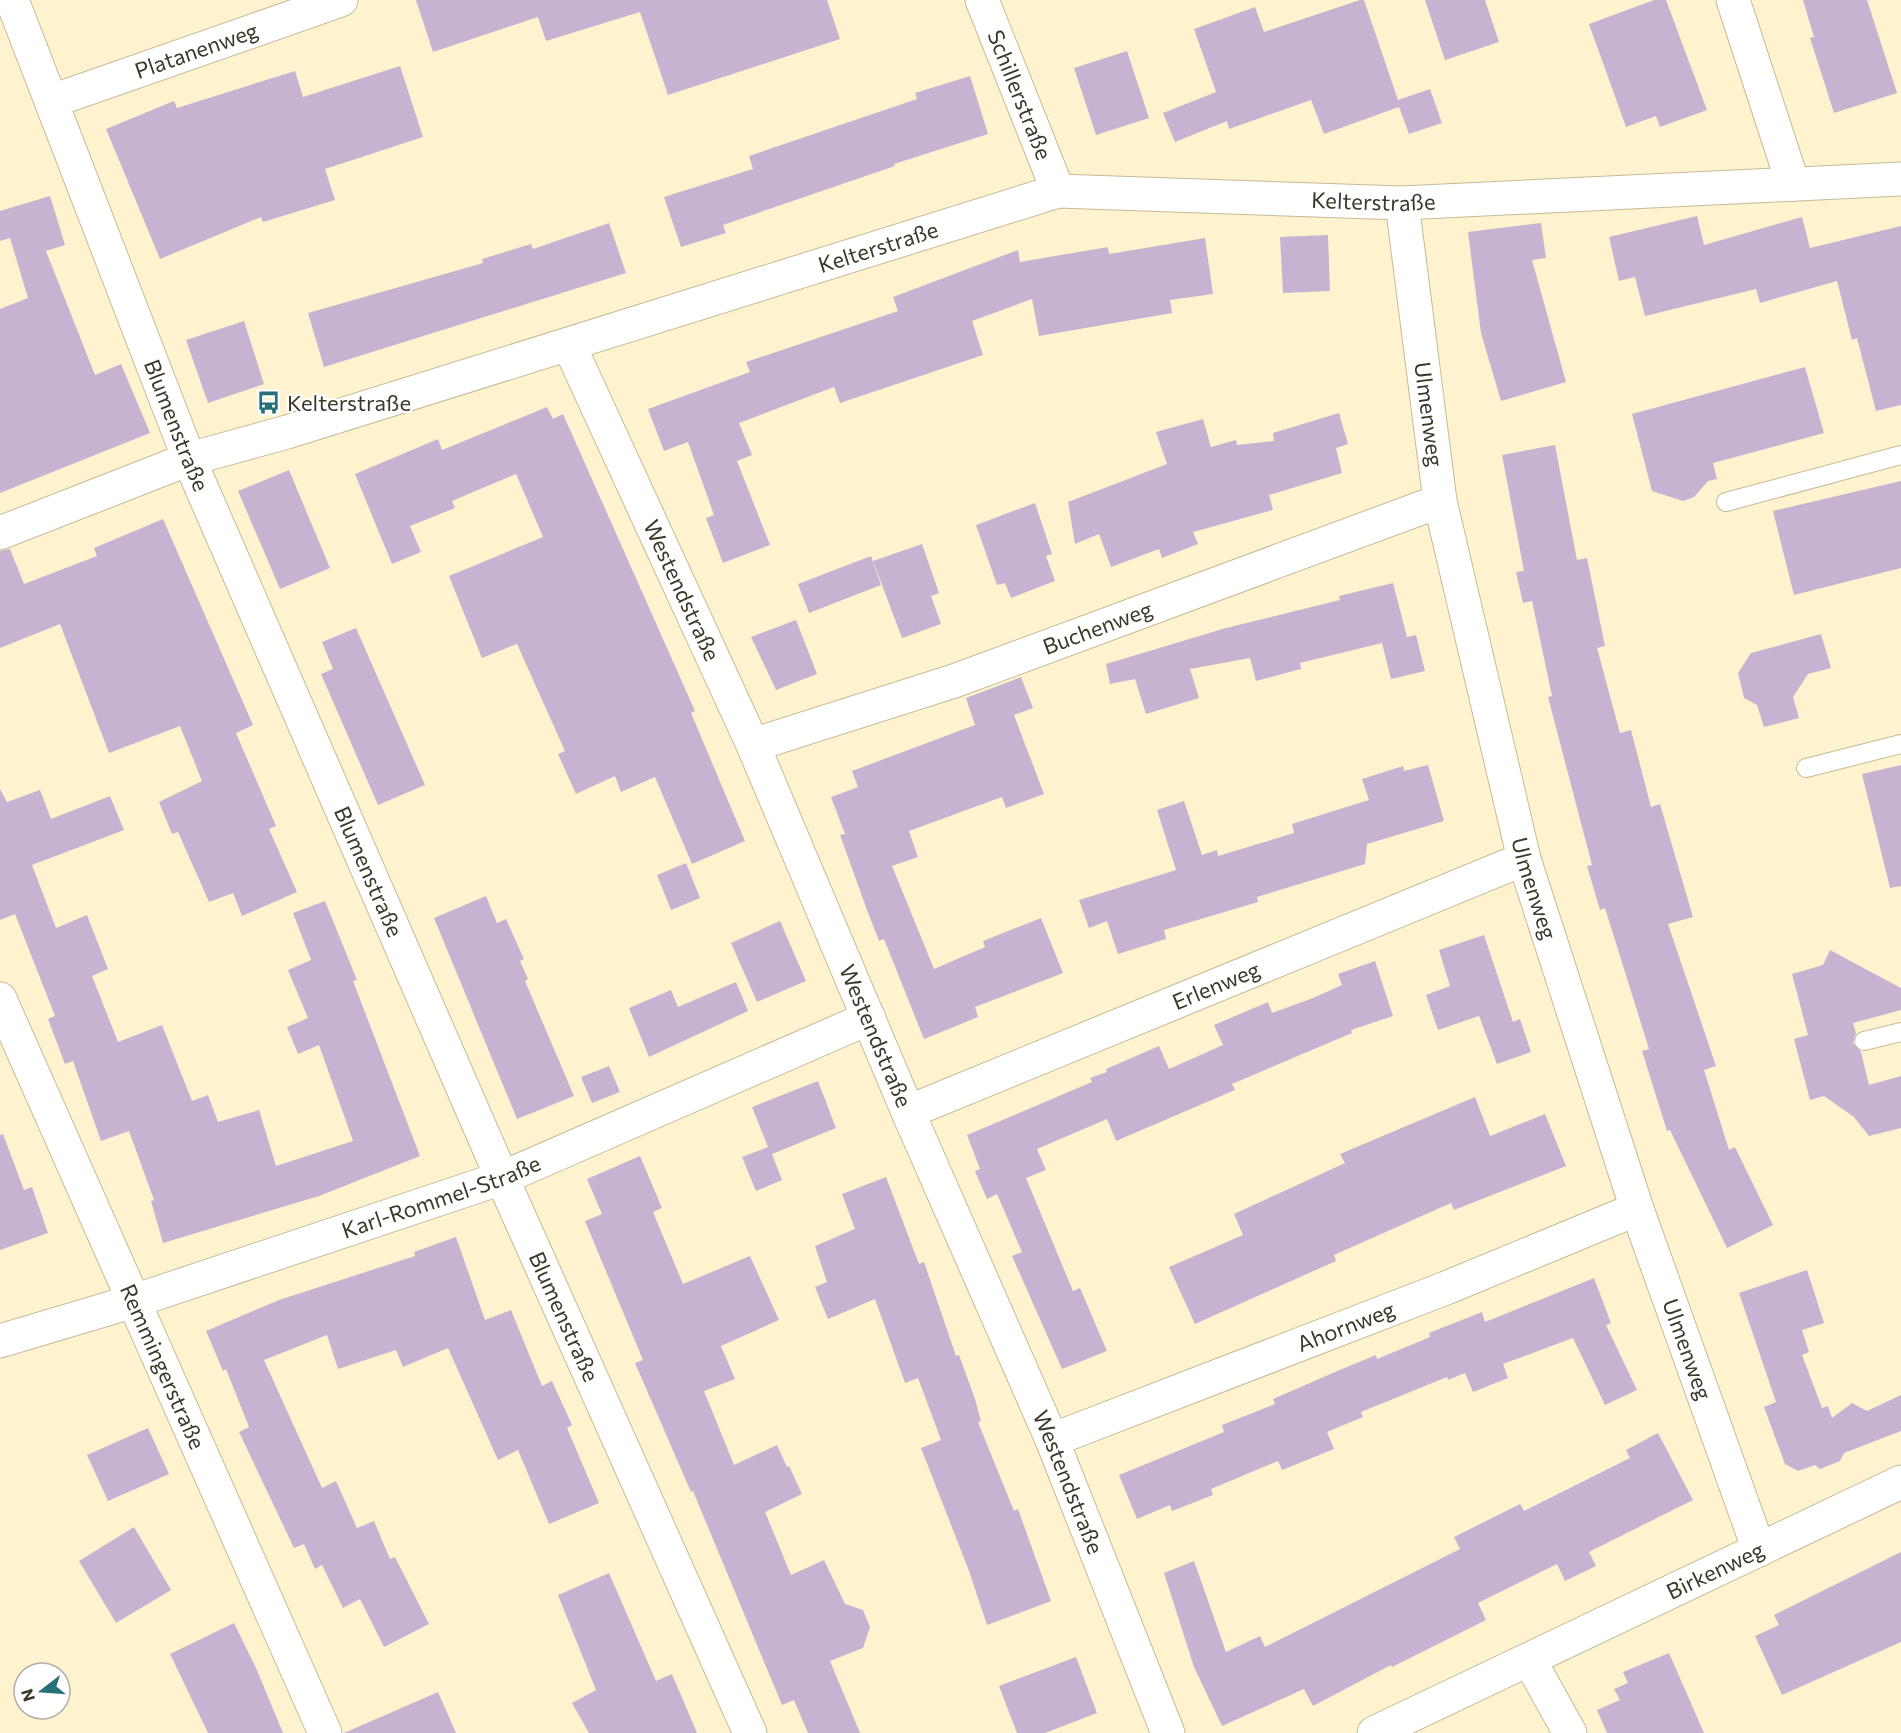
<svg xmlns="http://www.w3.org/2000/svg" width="1901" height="1733" viewBox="0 0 1901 1733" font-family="Commissioner,sans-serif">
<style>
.building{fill:#c6b3d2}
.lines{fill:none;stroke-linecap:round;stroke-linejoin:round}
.lane-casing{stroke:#c5ba98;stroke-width:20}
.street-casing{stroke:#c5ba98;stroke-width:35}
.lane{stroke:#fff;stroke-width:18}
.street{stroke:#fff;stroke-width:33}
.labels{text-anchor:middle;stroke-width:4.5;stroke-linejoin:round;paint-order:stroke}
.street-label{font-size:22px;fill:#3c3729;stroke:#fff}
.poi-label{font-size:22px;fill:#3c3729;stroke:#fff;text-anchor:start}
</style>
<rect width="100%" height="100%" fill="#fff3cf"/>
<path class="building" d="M 416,0 L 827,0 L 840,39 L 668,95 L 640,12 L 546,41 L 538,17 L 433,52 Z
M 1360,0 L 1364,0 L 1398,100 L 1430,89 L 1442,123 L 1409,134 L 1399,107 L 1324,134 L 1311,100 L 1229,129 L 1227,121 L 1175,142 L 1163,113 L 1216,92 L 1194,29 L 1255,7 L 1264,32 Z
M 1425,0 L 1485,0 L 1499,42 L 1445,60 Z
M 1654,0 L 1666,0 L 1707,110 L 1660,127 L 1656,116 L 1626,127 L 1589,24 Z
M 1803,0 L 1867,0 L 1897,93 L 1834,113 L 1810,38 L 1814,37 Z
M 1127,51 L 1149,118 L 1096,135 L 1074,68 Z
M 400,66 L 423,137 L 325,169 L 335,200 L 263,222 L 261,217 L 160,259 L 106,129 L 174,101 L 177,108 L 295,71 L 303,97 Z
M 970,76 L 988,134 L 894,164 L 895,166 L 723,225 L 726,233 L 681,247 L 664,197 L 753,169 L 749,156 L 917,99 L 915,93 Z
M 50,196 L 65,245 L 46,251 L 95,375 L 121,364 L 150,433 L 0,493 L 0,309 L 28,298 L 10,238 L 0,241 L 0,211 Z
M 1697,216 L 1704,245 L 1802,217 L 1810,248 L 1901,226 L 1901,405 L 1876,411 L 1857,338 L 1852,340 L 1837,281 L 1760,303 L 1756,289 L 1645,316 L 1635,277 L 1619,281 L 1609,237 Z
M 609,223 L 626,273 L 324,367 L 308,313 L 483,263 L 482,259 L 531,244 L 533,249 Z
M 1541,223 L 1546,258 L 1532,260 L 1566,382 L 1501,401 L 1481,333 L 1468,232 Z
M 1328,235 L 1330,291 L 1283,293 L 1280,237 Z
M 1205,238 L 1213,294 L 1170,300 L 1172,313 L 1039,336 L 1032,299 L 972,321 L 983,355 L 840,403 L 834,387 L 739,423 L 752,455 L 737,461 L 770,545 L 723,563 L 706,518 L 714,515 L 688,442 L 664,451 L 648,409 L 750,372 L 746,362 L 898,311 L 893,297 L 1018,250 L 1020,262 L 1108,247 L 1109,254 Z
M 244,321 L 264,384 L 208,403 L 186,340 Z
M 1805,367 L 1824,433 L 1713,463 L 1717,479 L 1708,481 L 1694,497 L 1683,501 L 1652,491 L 1632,414 Z
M 547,407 L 553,419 L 563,414 L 695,711 L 691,713 L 745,841 L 692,864 L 655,777 L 621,792 L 615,776 L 576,794 L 558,754 L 565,751 L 517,644 L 482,658 L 449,576 L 543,537 L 516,474 L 452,501 L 455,508 L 410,526 L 421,552 L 392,564 L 355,474 L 438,439 L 442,450 Z
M 1339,413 L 1348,444 L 1336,448 L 1342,473 L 1269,495 L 1273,510 L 1193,532 L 1198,544 L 1162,558 L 1159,549 L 1111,567 L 1099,534 L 1075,544 L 1068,502 L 1167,464 L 1156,432 L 1203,419 L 1211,447 L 1236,440 L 1237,445 L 1274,441 L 1273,433 Z
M 1555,445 L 1577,560 L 1587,558 L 1605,646 L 1597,648 L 1620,733 L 1631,730 L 1651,807 L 1660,804 L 1693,917 L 1668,924 L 1716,1066 L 1704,1070 L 1729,1150 L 1735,1147 L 1773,1225 L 1727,1248 L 1670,1130 L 1667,1131 L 1642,1051 L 1649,1049 L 1605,908 L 1600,910 L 1587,866 L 1592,865 L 1548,697 L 1552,696 L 1532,601 L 1523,603 L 1516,572 L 1524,571 L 1502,455 Z
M 289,470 L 330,568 L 280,589 L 238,491 Z
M 1901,481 L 1901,568 L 1794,595 L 1773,511 Z
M 1035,503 L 1052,554 L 1046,556 L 1055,581 L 1011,598 L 1005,583 L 997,585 L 976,525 Z
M 163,519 L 253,725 L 236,733 L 276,826 L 269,829 L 297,892 L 242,916 L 233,893 L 209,902 L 178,832 L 172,834 L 159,802 L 202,781 L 180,726 L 109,753 L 60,624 L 0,648 L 0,551 L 10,549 L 24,584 L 97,556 L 94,548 Z
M 922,544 L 939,593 L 931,596 L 941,624 L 902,638 L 873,561 Z
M 871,556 L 881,585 L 809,613 L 798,584 Z
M 1393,583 L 1407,637 L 1416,635 L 1425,671 L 1391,679 L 1382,643 L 1300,663 L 1301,669 L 1256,681 L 1250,658 L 1190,669 L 1199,698 L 1146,714 L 1135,679 L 1110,684 L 1106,664 L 1226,628 L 1340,600 L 1339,596 Z
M 796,620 L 817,674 L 776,690 L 751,637 Z
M 356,628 L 425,785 L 378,805 L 321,674 L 333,669 L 322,642 Z
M 1821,634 L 1831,668 L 1808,674 L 1793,697 L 1799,718 L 1764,727 L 1757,705 L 1744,698 L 1738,673 L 1751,653 Z
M 1021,677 L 1033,708 L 1014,715 L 1044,794 L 1006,808 L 1002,797 L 909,831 L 918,857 L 892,866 L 934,969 L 985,947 L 983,941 L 1041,918 L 1063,973 L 975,1007 L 978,1017 L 924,1039 L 884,939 L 879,941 L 867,910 L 840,835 L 845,834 L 831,797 L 858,787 L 852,771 L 975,725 L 966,698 Z
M 1428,765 L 1444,821 L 1367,844 L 1365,864 L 1257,897 L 1258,902 L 1164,930 L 1166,939 L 1118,954 L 1107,921 L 1089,928 L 1079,900 L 1176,870 L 1157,810 L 1184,801 L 1202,855 L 1217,850 L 1218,856 L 1294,833 L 1292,824 L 1369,800 L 1362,779 L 1403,766 L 1404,771 Z
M 1901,765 L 1901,886 L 1890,888 L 1862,774 Z
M 0,789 L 7,802 L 40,790 L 51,819 L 110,796 L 124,830 L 32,865 L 56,928 L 87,915 L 108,969 L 92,976 L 118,1042 L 162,1025 L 192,1101 L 208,1095 L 218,1122 L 259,1110 L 276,1166 L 353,1141 L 319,1045 L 298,1054 L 287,1027 L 308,1018 L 288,970 L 311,960 L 293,913 L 325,901 L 357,980 L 353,981 L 420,1156 L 319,1196 L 163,1243 L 151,1201 L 154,1200 L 129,1131 L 101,1141 L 73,1061 L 65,1064 L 48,1019 L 55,1016 L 15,914 L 0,920 Z
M 686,863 L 700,898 L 671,910 L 657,875 Z
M 486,896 L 497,923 L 506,919 L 524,959 L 520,961 L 528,979 L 525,981 L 574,1096 L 517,1119 L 434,918 Z
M 780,921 L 806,981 L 757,1002 L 731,943 Z
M 1484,935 L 1513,1022 L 1520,1019 L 1531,1052 L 1497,1064 L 1479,1016 L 1438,1030 L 1426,995 L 1450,986 L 1439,950 Z
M 1830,950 L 1901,988 L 1901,1010 L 1853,1023 L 1856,1033 L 1853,1043 L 1861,1052 L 1869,1085 L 1901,1076 L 1901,1128 L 1869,1136 L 1854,1117 L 1824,1096 L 1810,1100 L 1794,1039 L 1808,1035 L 1792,974 L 1823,965 Z
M 1375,961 L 1393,1016 L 1351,1030 L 1352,1033 L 1232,1084 L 1235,1090 L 1116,1141 L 1107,1119 L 1037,1149 L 1046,1170 L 1026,1178 L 1073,1291 L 1080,1288 L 1107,1351 L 1062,1369 L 1012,1256 L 1022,1252 L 997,1194 L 987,1199 L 975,1171 L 980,1169 L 967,1135 L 1092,1082 L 1090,1078 L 1107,1072 L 1106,1069 L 1159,1046 L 1169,1069 L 1223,1045 L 1214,1025 L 1268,1002 L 1272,1013 L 1313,998 L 1342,985 L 1338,974 Z
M 736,982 L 748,1011 L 649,1057 L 629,1008 L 671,990 L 678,1007 Z
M 609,1066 L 620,1092 L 592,1103 L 581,1077 Z
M 818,1081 L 836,1128 L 772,1154 L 782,1180 L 756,1191 L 742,1157 L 768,1147 L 752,1107 Z
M 1475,1097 L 1490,1136 L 1545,1114 L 1566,1166 L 1454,1210 L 1451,1203 L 1334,1255 L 1336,1261 L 1195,1324 L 1169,1267 L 1243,1235 L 1234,1214 L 1345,1163 L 1340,1154 Z
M 3,1134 L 24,1190 L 32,1187 L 48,1233 L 0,1250 L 0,1135 Z
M 640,1156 L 662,1208 L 653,1212 L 683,1284 L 750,1256 L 779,1320 L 721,1346 L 735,1379 L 704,1391 L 734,1465 L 777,1445 L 787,1467 L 789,1466 L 802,1494 L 765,1512 L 791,1575 L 824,1560 L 845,1604 L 863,1610 L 870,1627 L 863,1648 L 830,1661 L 860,1733 L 808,1733 L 794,1700 L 782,1705 L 693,1491 L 691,1492 L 635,1363 L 643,1360 L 585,1221 L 602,1214 L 587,1179 Z
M 886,1177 L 919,1264 L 924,1262 L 956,1356 L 959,1355 L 975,1399 L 981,1421 L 978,1422 L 1014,1511 L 1018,1509 L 1051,1601 L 987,1625 L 969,1571 L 921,1448 L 941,1440 L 918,1378 L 905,1383 L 875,1299 L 828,1319 L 815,1287 L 827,1282 L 815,1246 L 855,1229 L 842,1194 Z
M 456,1237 L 485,1320 L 511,1310 L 542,1386 L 552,1381 L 572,1425 L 567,1428 L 599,1503 L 549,1524 L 518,1450 L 498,1460 L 448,1348 L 403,1367 L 396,1350 L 338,1369 L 327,1335 L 264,1360 L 322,1488 L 336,1481 L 357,1528 L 374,1521 L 390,1559 L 395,1557 L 429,1624 L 384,1647 L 360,1599 L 343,1608 L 322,1565 L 315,1569 L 304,1544 L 294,1548 L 239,1432 L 249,1427 L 226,1369 L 223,1371 L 206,1331 L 279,1300 L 415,1256 L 414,1252 Z
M 1807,1270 L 1824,1323 L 1802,1330 L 1809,1352 L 1802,1355 L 1822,1408 L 1828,1406 L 1832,1418 L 1852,1403 L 1867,1411 L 1901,1395 L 1901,1431 L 1844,1453 L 1840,1461 L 1820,1469 L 1815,1465 L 1798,1471 L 1785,1464 L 1764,1407 L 1776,1402 L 1739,1293 Z
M 1594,1278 L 1611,1323 L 1606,1325 L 1637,1390 L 1605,1405 L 1573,1338 L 1503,1364 L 1508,1378 L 1473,1392 L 1465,1373 L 1448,1380 L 1447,1377 L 1361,1412 L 1363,1417 L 1327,1432 L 1334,1449 L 1282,1470 L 1278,1461 L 1211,1489 L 1213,1495 L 1172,1511 L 1170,1505 L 1137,1519 L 1119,1475 L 1224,1432 L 1222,1425 L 1275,1404 L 1273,1399 L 1342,1369 L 1376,1355 L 1377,1359 L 1430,1337 L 1429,1333 L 1482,1312 L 1485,1322 Z
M 148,1428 L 169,1474 L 108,1501 L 87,1455 Z
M 1658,1433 L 1693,1500 L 1589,1552 L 1596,1566 L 1565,1581 L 1557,1564 L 1478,1603 L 1486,1620 L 1392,1667 L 1391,1665 L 1313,1706 L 1304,1689 L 1222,1726 L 1194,1667 L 1164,1573 L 1194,1561 L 1226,1652 L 1260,1636 L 1265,1647 L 1460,1549 L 1454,1537 L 1520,1504 L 1524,1511 L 1630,1458 L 1626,1450 Z
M 134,1527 L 171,1590 L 116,1623 L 79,1561 Z
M 1901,1552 L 1901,1642 L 1782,1695 L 1755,1636 L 1779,1625 L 1774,1615 Z
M 609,1573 L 656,1681 L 672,1674 L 697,1733 L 589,1733 L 572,1703 L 596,1690 L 558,1595 Z
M 234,1623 L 256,1668 L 283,1733 L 208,1733 L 170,1654 Z
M 1669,1653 L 1704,1733 L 1607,1733 L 1597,1710 L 1620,1700 L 1614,1689 L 1628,1683 L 1623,1672 Z
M 1076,1657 L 1097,1713 L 1045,1733 L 1017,1733 L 999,1686 Z
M 438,1692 L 456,1733 L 344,1733 Z"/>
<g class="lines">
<defs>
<path id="lane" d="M 1726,502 L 1901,455
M 1806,768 L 1901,744
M 1864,1041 L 1901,1032"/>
<g id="street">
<path id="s1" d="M 12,0 L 189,459 L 502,1178 L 750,1733"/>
<path id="s2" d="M 982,0 L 1058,191"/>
<path d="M 1733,0 L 1793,184"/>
<path id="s3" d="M 52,101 L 341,0"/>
<path id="s4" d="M 1402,203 L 1440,501 L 1524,859 L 1637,1209 L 1759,1550"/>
<path id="s5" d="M 569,345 L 753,745 L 908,1112 L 1052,1440 L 1168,1733"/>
<path id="s6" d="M 0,533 L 189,459 L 287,432 L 1058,191 L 1402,203 L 1901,179"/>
<path id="s7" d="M 753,745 L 954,681 L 1440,501"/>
<path id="s8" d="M 0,999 L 325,1733"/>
<path id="s9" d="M 908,1112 L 1524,859"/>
<path id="s10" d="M 0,1341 L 134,1301 L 502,1178 L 869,1018"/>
<path id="s11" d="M 1052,1440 L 1446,1288 L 1637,1209"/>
<path d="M 1530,1661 L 1570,1733"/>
<path id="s12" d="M 1374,1733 L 1901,1482"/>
</g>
</defs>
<use href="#lane" class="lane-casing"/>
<use href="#street" class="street-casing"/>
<use href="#lane" class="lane"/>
<use href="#street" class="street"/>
</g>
<defs>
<symbol id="bus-bare" viewBox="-9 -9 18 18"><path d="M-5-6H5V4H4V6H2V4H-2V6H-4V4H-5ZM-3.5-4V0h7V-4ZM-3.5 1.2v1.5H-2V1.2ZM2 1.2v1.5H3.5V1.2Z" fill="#267076" stroke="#fff" stroke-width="2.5" paint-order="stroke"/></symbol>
</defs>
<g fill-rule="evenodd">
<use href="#bus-bare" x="252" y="386" width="33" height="33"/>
</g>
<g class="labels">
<g class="street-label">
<text dy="8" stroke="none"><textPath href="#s3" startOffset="153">Platanenweg</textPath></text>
<text dy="8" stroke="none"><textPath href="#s2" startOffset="102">Schillerstraße</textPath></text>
<text dy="8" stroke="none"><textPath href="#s6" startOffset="1428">Kelterstraße</textPath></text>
<text dy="8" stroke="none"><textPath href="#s6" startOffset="924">Kelterstraße</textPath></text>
<text dy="8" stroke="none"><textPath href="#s4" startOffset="213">Ulmenweg</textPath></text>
<text dy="8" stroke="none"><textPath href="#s1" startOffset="456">Blumenstraße</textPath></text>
<text dy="8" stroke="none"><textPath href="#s5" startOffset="270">Westendstraße</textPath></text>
<text dy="8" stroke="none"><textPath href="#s7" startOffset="364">Buchenweg</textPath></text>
<text dy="8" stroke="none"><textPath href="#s1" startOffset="942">Blumenstraße</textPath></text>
<text dy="8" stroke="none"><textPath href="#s4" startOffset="699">Ulmenweg</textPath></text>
<text dy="8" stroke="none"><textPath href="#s9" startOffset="333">Erlenweg</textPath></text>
<text dy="8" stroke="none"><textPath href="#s5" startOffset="756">Westendstraße</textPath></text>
<text dy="8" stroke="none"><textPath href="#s10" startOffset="464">Karl-Rommel-Straße</textPath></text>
<text dy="8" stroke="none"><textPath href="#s1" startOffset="1428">Blumenstraße</textPath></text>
<text dy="8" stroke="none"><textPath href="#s11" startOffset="315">Ahornweg</textPath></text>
<text dy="8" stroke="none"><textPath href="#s4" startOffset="1185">Ulmenweg</textPath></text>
<text dy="8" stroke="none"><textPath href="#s8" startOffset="402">Remmingerstraße</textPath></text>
<text dy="8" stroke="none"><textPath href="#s5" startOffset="1242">Westendstraße</textPath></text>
<text dy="8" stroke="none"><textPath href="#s12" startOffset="378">Birkenweg</textPath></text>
</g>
<g class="poi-label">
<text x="287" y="411">Kelterstraße</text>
</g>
</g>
<g transform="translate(42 1691) rotate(253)"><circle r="28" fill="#ffffff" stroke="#b1afa9" stroke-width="1.5"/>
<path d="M0-4.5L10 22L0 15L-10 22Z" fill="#267076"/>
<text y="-9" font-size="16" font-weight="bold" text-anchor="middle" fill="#3c3729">N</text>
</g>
</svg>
